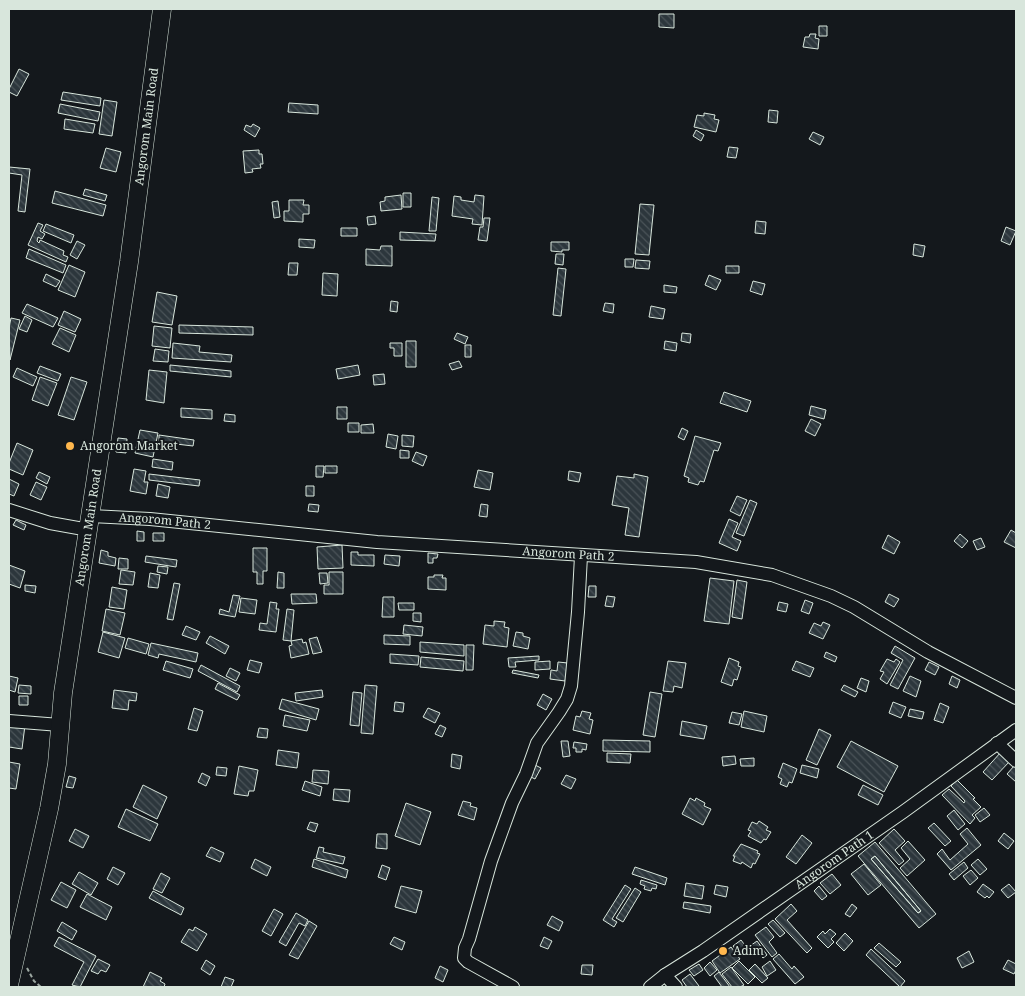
<svg xmlns="http://www.w3.org/2000/svg" width="1025" height="996" viewBox="0 0 1025 996" font-family="'Noto Serif',serif">
<style>
.building{fill:url(#building-back-hatch);stroke:#d8e6dc;fill-rule:evenodd}
.lines{fill:none;stroke-linecap:round;stroke-linejoin:round}
.minor-casing{stroke:#d8e6dc;stroke-width:14}
.highway-casing{stroke:#d8e6dc;stroke-width:19}
.path{stroke:#9da8a2;stroke-width:2;stroke-dasharray:4 2.5;stroke-linecap:butt}
.minor{stroke:#14181c;stroke-width:12}
.highway{stroke:#14181c;stroke-width:18}
.poi-dot{fill:#ffb74d;stroke:#14181c;stroke-width:2}
.labels{text-anchor:middle;stroke-width:4;stroke-linejoin:round;paint-order:stroke}
.street-label{font-size:12px;fill:#d8e6dc;stroke:#14181c}
.poi-label{font-size:12px;fill:#d8e6dc;stroke:#14181c;text-anchor:start}
</style>
<defs>
<pattern id="building-back-hatch" width="6" height="6" patternUnits="userSpaceOnUse" patternTransform="scale(1.25)"><rect width="6" height="6" fill="#2c363c"/><path d="M-1 5l2 2M0 0l6 6M5-1l2 2" fill="none" stroke="#4a5358"/></pattern>
</defs>
<rect width="100%" height="100%" fill="#14181c"/>
<path class="building" d="M 659,14 L 674,14 L 674,28 L 659,27 Z
M 819,26 L 827,26 L 827,36 L 819,36 Z
M 810,34 L 816,34 L 815,38 L 819,39 L 818,49 L 803,47 L 805,37 L 809,37 Z
M 19,69 L 29,74 L 17,96 L 9,92 L 9,89 Z
M 63,92 L 101,98 L 100,106 L 61,100 Z
M 104,100 L 117,102 L 112,136 L 99,134 Z
M 289,103 L 318,105 L 318,114 L 288,112 Z
M 60,104 L 100,112 L 98,121 L 58,113 Z
M 769,110 L 778,111 L 777,123 L 768,122 Z
M 704,113 L 715,115 L 714,119 L 719,120 L 716,132 L 694,127 L 697,115 L 704,116 Z
M 65,119 L 95,124 L 93,133 L 64,129 Z
M 253,124 L 260,128 L 255,137 L 244,130 L 246,125 L 251,127 Z
M 696,130 L 704,135 L 701,141 L 693,136 Z
M 813,132 L 824,137 L 820,145 L 809,139 Z
M 729,147 L 738,148 L 736,158 L 727,157 Z
M 106,148 L 121,152 L 116,172 L 100,168 Z
M 259,150 L 259,154 L 262,154 L 263,164 L 260,164 L 261,168 L 252,169 L 253,172 L 245,173 L 243,151 Z
M 9,167 L 30,169 L 25,212 L 18,211 L 22,175 L 9,173 Z
M 85,189 L 107,195 L 105,201 L 83,195 Z
M 55,191 L 106,205 L 103,216 L 52,203 Z
M 403,193 L 411,193 L 411,207 L 403,207 Z
M 401,195 L 402,209 L 381,211 L 380,202 L 385,201 L 385,197 Z
M 475,195 L 484,196 L 482,225 L 472,224 L 473,219 L 452,216 L 454,196 L 461,197 L 461,200 L 474,202 Z
M 432,197 L 439,198 L 436,231 L 429,231 Z
M 289,200 L 304,200 L 303,205 L 309,205 L 309,214 L 303,214 L 303,222 L 284,221 L 284,211 L 289,211 Z
M 278,201 L 280,217 L 274,218 L 272,202 Z
M 640,204 L 654,205 L 649,255 L 635,254 Z
M 375,216 L 376,224 L 368,225 L 367,217 Z
M 484,218 L 490,218 L 487,241 L 478,240 L 480,227 L 483,227 Z
M 756,221 L 766,222 L 765,234 L 755,233 Z
M 38,223 L 43,225 L 40,231 L 45,234 L 42,239 L 38,237 L 37,241 L 39,243 L 40,240 L 64,251 L 63,255 L 68,257 L 66,262 L 28,245 Z
M 46,224 L 74,235 L 71,243 L 43,231 Z
M 1006,227 L 1016,231 L 1010,245 L 1001,241 Z
M 341,228 L 357,228 L 357,236 L 341,236 Z
M 400,232 L 436,234 L 435,241 L 400,240 Z
M 299,239 L 315,240 L 314,248 L 299,247 Z
M 77,241 L 85,245 L 77,259 L 70,255 Z
M 551,242 L 569,242 L 569,250 L 562,250 L 562,252 L 551,251 Z
M 914,244 L 925,246 L 923,257 L 913,255 Z
M 381,246 L 392,246 L 392,266 L 366,265 L 366,249 L 380,250 Z
M 29,249 L 66,265 L 63,273 L 26,258 Z
M 556,254 L 564,254 L 563,265 L 555,264 Z
M 625,259 L 634,259 L 633,267 L 625,267 Z
M 636,260 L 650,261 L 649,269 L 635,268 Z
M 289,263 L 298,263 L 297,275 L 288,275 Z
M 69,265 L 85,272 L 75,297 L 58,290 Z
M 726,266 L 739,266 L 739,273 L 726,273 Z
M 558,268 L 566,269 L 561,316 L 553,315 Z
M 323,273 L 338,274 L 337,296 L 322,295 Z
M 46,274 L 60,281 L 56,287 L 43,281 Z
M 709,275 L 721,280 L 716,290 L 705,285 Z
M 753,281 L 765,284 L 762,295 L 750,291 Z
M 664,285 L 677,287 L 676,293 L 664,292 Z
M 157,292 L 177,296 L 172,325 L 152,322 Z
M 391,301 L 398,302 L 397,312 L 390,311 Z
M 605,303 L 614,304 L 613,313 L 603,311 Z
M 27,304 L 58,318 L 53,327 L 22,313 Z
M 651,306 L 665,309 L 663,319 L 649,317 Z
M 64,311 L 81,319 L 75,332 L 58,325 Z
M 25,316 L 32,320 L 27,332 L 19,329 Z
M 11,318 L 20,320 L 10,360 L 9,328 Z
M 179,325 L 253,327 L 253,335 L 179,333 Z
M 154,326 L 172,328 L 170,348 L 152,346 Z
M 60,328 L 76,335 L 69,352 L 52,344 Z
M 457,333 L 468,337 L 465,344 L 454,339 Z
M 682,333 L 691,334 L 690,343 L 681,341 Z
M 406,341 L 416,341 L 416,367 L 406,367 Z
M 665,341 L 677,343 L 676,351 L 664,349 Z
M 173,343 L 200,346 L 199,352 L 232,355 L 231,362 L 172,358 Z
M 390,343 L 402,343 L 402,356 L 394,356 L 394,348 L 390,348 Z
M 465,345 L 471,345 L 471,357 L 465,357 Z
M 155,349 L 169,351 L 168,362 L 153,361 Z
M 459,361 L 462,367 L 452,370 L 449,364 Z
M 170,365 L 231,371 L 231,377 L 170,371 Z
M 358,365 L 360,375 L 338,379 L 336,369 Z
M 40,366 L 61,374 L 58,381 L 37,373 Z
M 17,368 L 37,377 L 33,386 L 13,377 Z
M 149,370 L 167,372 L 164,403 L 146,400 Z
M 384,374 L 385,384 L 374,385 L 373,375 Z
M 40,377 L 57,383 L 48,406 L 32,400 Z
M 71,377 L 87,382 L 74,420 L 58,415 Z
M 724,392 L 751,401 L 747,412 L 720,403 Z
M 811,406 L 826,410 L 824,419 L 809,415 Z
M 337,407 L 347,407 L 347,419 L 337,419 Z
M 181,408 L 212,410 L 212,419 L 181,417 Z
M 225,414 L 235,415 L 235,422 L 224,421 Z
M 811,419 L 821,424 L 815,436 L 805,431 Z
M 348,423 L 359,423 L 359,432 L 348,432 Z
M 373,424 L 374,433 L 361,433 L 361,425 Z
M 682,428 L 688,431 L 684,440 L 678,437 Z
M 140,430 L 158,433 L 153,457 L 135,453 Z
M 388,434 L 398,436 L 396,449 L 386,447 Z
M 159,435 L 194,440 L 193,446 L 159,442 Z
M 402,435 L 414,436 L 413,447 L 402,446 Z
M 695,436 L 721,443 L 718,451 L 714,450 L 704,482 L 700,481 L 698,485 L 688,482 L 689,478 L 684,476 Z
M 118,438 L 127,439 L 126,453 L 116,452 Z
M 17,443 L 33,450 L 23,475 L 9,469 L 9,463 Z
M 400,450 L 409,451 L 409,458 L 400,458 Z
M 416,452 L 427,456 L 423,466 L 412,461 Z
M 153,459 L 173,462 L 172,470 L 152,467 Z
M 316,466 L 324,466 L 323,477 L 316,477 Z
M 325,466 L 337,466 L 337,473 L 325,473 Z
M 134,469 L 146,471 L 144,482 L 148,482 L 146,494 L 130,491 Z
M 478,470 L 493,473 L 490,490 L 474,487 Z
M 569,471 L 581,473 L 579,482 L 568,480 Z
M 39,472 L 50,477 L 47,484 L 36,478 Z
M 149,474 L 200,480 L 199,486 L 149,480 Z
M 634,474 L 648,477 L 639,537 L 625,535 L 629,508 L 612,505 L 617,476 L 634,478 Z
M 9,479 L 19,484 L 14,496 L 9,494 Z
M 36,482 L 47,487 L 41,500 L 30,495 Z
M 158,484 L 170,487 L 168,498 L 156,496 Z
M 306,486 L 314,486 L 314,496 L 306,496 Z
M 737,496 L 747,500 L 740,516 L 730,511 Z
M 750,500 L 757,503 L 744,536 L 736,533 Z
M 309,504 L 319,505 L 318,512 L 308,511 Z
M 481,504 L 488,505 L 487,517 L 479,516 Z
M 729,519 L 738,523 L 732,537 L 741,541 L 737,551 L 719,543 Z
M 16,520 L 26,525 L 24,530 L 13,525 Z
M 1011,530 L 1016,533 L 1016,548 L 1004,542 Z
M 137,531 L 144,532 L 144,541 L 137,541 Z
M 153,533 L 164,533 L 164,541 L 153,541 Z
M 960,534 L 968,541 L 962,548 L 954,541 Z
M 888,535 L 900,542 L 894,554 L 882,548 Z
M 981,538 L 985,547 L 977,550 L 973,541 Z
M 342,545 L 343,568 L 318,569 L 317,547 Z
M 253,548 L 267,548 L 267,571 L 263,571 L 263,584 L 257,584 L 257,572 L 253,572 Z
M 101,550 L 108,552 L 108,556 L 116,558 L 115,566 L 99,563 Z
M 351,552 L 358,552 L 358,555 L 374,555 L 374,566 L 351,565 Z
M 428,553 L 438,554 L 437,558 L 433,558 L 433,563 L 428,563 Z
M 385,555 L 400,556 L 399,566 L 384,564 Z
M 146,556 L 177,560 L 176,567 L 145,562 Z
M 119,558 L 128,559 L 128,569 L 118,569 Z
M 9,565 L 25,571 L 20,588 L 9,584 Z
M 158,566 L 168,567 L 167,574 L 157,572 Z
M 121,570 L 135,572 L 133,585 L 119,584 Z
M 278,572 L 284,573 L 284,588 L 277,588 Z
M 329,572 L 343,572 L 343,594 L 324,594 L 324,585 L 329,585 Z
M 150,573 L 160,575 L 158,588 L 148,587 Z
M 319,573 L 327,573 L 328,583 L 320,584 Z
M 434,575 L 443,575 L 442,578 L 446,578 L 446,590 L 428,589 L 428,577 L 434,577 Z
M 710,578 L 734,581 L 729,624 L 704,621 Z
M 737,580 L 747,582 L 742,619 L 732,617 Z
M 174,583 L 180,584 L 173,620 L 167,619 Z
M 25,585 L 36,586 L 35,593 L 25,591 Z
M 589,586 L 596,586 L 596,597 L 588,597 Z
M 112,587 L 127,590 L 124,609 L 109,607 Z
M 291,594 L 316,594 L 317,603 L 292,604 Z
M 889,594 L 899,599 L 894,607 L 885,602 Z
M 233,595 L 240,596 L 235,617 L 219,614 L 220,609 L 229,612 Z
M 607,596 L 615,597 L 613,607 L 605,606 Z
M 383,597 L 394,597 L 394,617 L 382,617 Z
M 241,598 L 257,600 L 255,614 L 239,612 Z
M 805,600 L 813,603 L 809,614 L 801,611 Z
M 270,602 L 277,603 L 276,609 L 279,609 L 276,632 L 259,630 L 260,623 L 267,624 Z
M 779,602 L 788,604 L 786,612 L 777,610 Z
M 398,603 L 414,603 L 414,610 L 399,610 Z
M 106,609 L 125,613 L 120,635 L 102,631 Z
M 287,609 L 294,610 L 291,641 L 283,640 Z
M 413,613 L 421,613 L 421,622 L 413,621 Z
M 494,621 L 505,622 L 504,627 L 509,628 L 507,647 L 483,644 L 485,625 L 494,626 Z
M 823,622 L 830,625 L 823,639 L 809,633 L 814,623 L 821,626 Z
M 404,625 L 423,627 L 422,636 L 403,634 Z
M 186,626 L 200,632 L 196,640 L 182,635 Z
M 103,632 L 125,638 L 119,658 L 98,652 Z
M 516,632 L 523,633 L 523,636 L 530,638 L 528,649 L 513,646 Z
M 384,635 L 410,636 L 410,645 L 384,644 Z
M 210,636 L 229,646 L 225,654 L 206,643 Z
M 317,637 L 322,652 L 313,654 L 309,639 Z
M 128,638 L 149,644 L 146,654 L 125,648 Z
M 302,639 L 303,643 L 306,642 L 309,654 L 291,658 L 289,646 L 292,645 L 291,641 Z
M 420,642 L 464,645 L 464,656 L 420,652 Z
M 151,643 L 198,653 L 196,662 L 159,654 L 158,658 L 148,655 Z
M 466,645 L 474,645 L 473,670 L 466,670 Z
M 895,646 L 915,658 L 898,689 L 890,685 L 903,660 L 891,653 Z
M 826,652 L 837,657 L 835,662 L 824,657 Z
M 390,654 L 419,656 L 418,665 L 390,663 Z
M 539,656 L 539,660 L 515,662 L 516,667 L 509,667 L 508,658 Z
M 421,657 L 464,661 L 463,671 L 420,667 Z
M 729,658 L 739,662 L 738,666 L 741,667 L 737,680 L 734,679 L 732,686 L 721,682 Z
M 887,659 L 894,662 L 896,659 L 900,662 L 887,684 L 880,679 L 884,672 L 880,671 Z
M 250,660 L 262,663 L 259,673 L 247,670 Z
M 166,661 L 193,669 L 190,678 L 163,670 Z
M 550,661 L 550,669 L 535,670 L 535,662 Z
M 668,661 L 686,663 L 682,688 L 674,686 L 673,692 L 663,691 Z
M 796,661 L 814,668 L 810,677 L 792,670 Z
M 558,662 L 568,663 L 565,681 L 550,679 L 551,670 L 557,671 Z
M 929,662 L 939,667 L 935,675 L 925,670 Z
M 201,665 L 240,686 L 237,692 L 198,671 Z
M 230,668 L 240,673 L 236,681 L 226,676 Z
M 513,670 L 539,675 L 538,678 L 512,673 Z
M 9,676 L 18,678 L 15,692 L 9,690 Z
M 910,676 L 921,681 L 916,697 L 903,691 Z
M 952,676 L 960,680 L 957,688 L 949,684 Z
M 861,678 L 869,681 L 866,692 L 857,688 Z
M 218,683 L 240,695 L 237,700 L 215,689 Z
M 19,685 L 31,686 L 31,694 L 18,693 Z
M 365,685 L 377,686 L 373,734 L 361,733 Z
M 844,685 L 858,692 L 855,697 L 841,690 Z
M 114,690 L 137,693 L 136,701 L 129,700 L 128,710 L 112,708 Z
M 322,690 L 323,697 L 296,701 L 295,693 Z
M 353,692 L 362,693 L 359,726 L 350,725 Z
M 650,692 L 662,694 L 655,737 L 643,735 Z
M 543,694 L 552,699 L 546,710 L 537,705 Z
M 19,696 L 28,696 L 28,705 L 19,705 Z
M 282,699 L 319,709 L 316,720 L 279,709 Z
M 395,702 L 404,703 L 403,712 L 394,711 Z
M 893,702 L 906,707 L 901,718 L 889,713 Z
M 940,703 L 949,707 L 943,723 L 934,720 Z
M 194,708 L 203,711 L 197,731 L 188,729 Z
M 428,708 L 440,713 L 435,723 L 423,717 Z
M 910,709 L 924,712 L 922,719 L 908,716 Z
M 582,711 L 591,713 L 589,719 L 593,720 L 590,734 L 573,730 L 576,716 L 580,717 Z
M 744,711 L 767,716 L 764,732 L 741,727 Z
M 732,712 L 742,714 L 739,725 L 729,723 Z
M 285,715 L 310,720 L 307,731 L 283,726 Z
M 682,721 L 707,726 L 704,739 L 680,735 Z
M 25,725 L 22,749 L 9,747 L 9,726 Z
M 440,725 L 446,728 L 442,737 L 435,734 Z
M 259,728 L 268,729 L 267,738 L 257,737 Z
M 819,729 L 831,735 L 817,765 L 806,760 Z
M 603,740 L 650,741 L 650,752 L 603,751 Z
M 561,741 L 568,741 L 570,756 L 563,757 Z
M 851,741 L 898,766 L 884,792 L 837,767 Z
M 574,742 L 587,744 L 586,750 L 582,749 L 582,752 L 576,752 L 576,748 L 573,748 Z
M 278,750 L 299,753 L 297,768 L 276,765 Z
M 1001,752 L 1010,761 L 992,780 L 983,772 Z
M 607,753 L 631,754 L 630,763 L 607,762 Z
M 452,754 L 462,756 L 460,769 L 451,767 Z
M 735,756 L 736,764 L 723,766 L 722,757 Z
M 754,758 L 754,766 L 741,766 L 740,759 Z
M 9,762 L 20,764 L 16,789 L 9,788 Z
M 783,763 L 797,769 L 792,783 L 789,782 L 787,787 L 780,784 L 782,779 L 778,777 Z
M 533,764 L 541,768 L 535,779 L 527,775 Z
M 802,765 L 819,769 L 817,778 L 800,773 Z
M 239,766 L 258,770 L 254,791 L 249,791 L 248,796 L 234,794 Z
M 1014,766 L 1016,768 L 1016,782 L 1007,774 Z
M 217,767 L 227,768 L 226,776 L 216,775 Z
M 313,770 L 329,771 L 328,784 L 312,782 Z
M 202,773 L 210,777 L 206,786 L 198,782 Z
M 566,775 L 576,779 L 571,789 L 561,784 Z
M 69,776 L 76,778 L 73,788 L 66,787 Z
M 957,780 L 975,798 L 973,799 L 981,807 L 972,815 L 975,818 L 970,824 L 942,795 L 949,789 L 964,803 L 965,801 L 951,786 Z
M 305,781 L 322,787 L 320,796 L 302,790 Z
M 143,785 L 167,797 L 157,819 L 133,807 Z
M 863,785 L 883,795 L 878,805 L 858,795 Z
M 334,789 L 350,790 L 349,802 L 333,800 Z
M 690,798 L 695,801 L 696,798 L 705,803 L 704,806 L 711,809 L 703,825 L 682,814 Z
M 463,801 L 471,803 L 470,806 L 477,808 L 474,820 L 458,815 Z
M 406,803 L 431,812 L 420,845 L 395,836 Z
M 984,808 L 990,815 L 980,822 L 975,815 Z
M 126,809 L 158,824 L 150,841 L 118,827 Z
M 954,810 L 965,824 L 958,830 L 947,816 Z
M 759,821 L 768,827 L 766,830 L 771,832 L 766,840 L 764,839 L 761,843 L 748,836 L 751,831 L 748,830 L 752,822 L 757,824 Z
M 310,822 L 318,824 L 315,832 L 307,829 Z
M 934,823 L 951,841 L 945,846 L 928,828 Z
M 967,828 L 981,845 L 951,870 L 937,854 L 942,849 L 950,860 L 968,844 L 960,834 Z
M 75,829 L 89,836 L 83,848 L 69,841 Z
M 894,829 L 905,841 L 895,850 L 904,861 L 899,865 L 879,843 Z
M 1004,833 L 1014,841 L 1008,849 L 998,841 Z
M 377,834 L 387,834 L 387,849 L 376,848 Z
M 802,835 L 812,843 L 796,864 L 786,857 Z
M 908,841 L 925,860 L 907,876 L 900,868 L 910,859 L 901,848 Z
M 875,842 L 936,914 L 919,928 L 858,856 ZM 875,856 L 921,911 L 918,913 L 871,859 Z
M 741,844 L 758,851 L 757,853 L 760,854 L 755,864 L 753,863 L 751,868 L 742,862 L 741,864 L 733,861 L 735,856 L 733,856 Z
M 211,847 L 224,853 L 220,862 L 206,856 Z
M 319,847 L 324,848 L 323,852 L 345,857 L 343,864 L 316,858 Z
M 875,856 L 921,911 L 918,913 L 871,859 Z
M 255,859 L 271,867 L 267,876 L 251,868 Z
M 314,859 L 348,870 L 346,878 L 312,867 Z
M 978,859 L 987,869 L 980,875 L 971,865 Z
M 964,862 L 968,868 L 954,880 L 949,874 Z
M 864,864 L 881,885 L 868,895 L 851,874 Z
M 382,865 L 390,868 L 386,880 L 378,877 Z
M 113,867 L 125,873 L 118,885 L 107,879 Z
M 635,867 L 667,878 L 665,885 L 632,874 Z
M 971,870 L 978,878 L 970,885 L 963,876 Z
M 79,872 L 98,883 L 91,895 L 72,884 Z
M 161,873 L 170,878 L 162,893 L 153,889 Z
M 832,874 L 841,885 L 830,894 L 820,883 Z
M 641,880 L 657,885 L 656,889 L 652,888 L 651,891 L 644,889 L 645,886 L 640,884 Z
M 61,882 L 76,890 L 67,908 L 51,900 Z
M 686,883 L 704,886 L 702,899 L 684,896 Z
M 983,884 L 994,892 L 989,898 L 987,896 L 985,898 L 977,892 Z
M 1009,884 L 1016,892 L 1008,898 L 1001,890 Z
M 625,885 L 631,889 L 612,919 L 617,922 L 614,927 L 603,920 Z
M 716,885 L 728,887 L 726,897 L 714,894 Z
M 401,886 L 422,891 L 416,913 L 395,907 Z
M 819,886 L 827,896 L 822,900 L 814,891 Z
M 635,888 L 641,892 L 623,922 L 616,918 Z
M 153,891 L 184,908 L 181,915 L 149,898 Z
M 87,894 L 112,907 L 106,920 L 80,907 Z
M 684,902 L 711,906 L 710,913 L 683,908 Z
M 791,904 L 797,911 L 787,920 L 812,948 L 807,953 L 775,919 Z
M 852,904 L 857,908 L 850,917 L 845,914 Z
M 274,909 L 283,914 L 271,936 L 262,931 Z
M 296,913 L 308,920 L 305,926 L 299,923 L 286,946 L 279,942 Z
M 552,916 L 563,922 L 559,931 L 547,925 Z
M 773,920 L 785,933 L 780,937 L 768,924 Z
M 309,921 L 317,926 L 298,959 L 289,955 Z
M 62,922 L 77,931 L 72,940 L 57,931 Z
M 195,927 L 207,934 L 197,951 L 181,942 L 189,929 L 193,931 Z
M 766,927 L 774,937 L 769,942 L 777,953 L 772,957 L 755,935 Z
M 830,929 L 836,934 L 831,939 L 834,942 L 828,948 L 817,937 L 823,931 L 825,934 Z
M 845,933 L 853,941 L 844,951 L 836,943 Z
M 59,937 L 96,956 L 80,987 L 72,985 L 84,962 L 54,946 Z
M 394,937 L 405,942 L 402,950 L 390,944 Z
M 544,937 L 552,941 L 548,949 L 540,946 Z
M 741,940 L 747,948 L 739,954 L 733,946 Z
M 757,941 L 767,955 L 763,958 L 759,953 L 756,955 L 750,946 Z
M 879,943 L 901,962 L 896,967 L 874,948 Z
M 731,947 L 740,959 L 720,973 L 712,961 Z
M 871,949 L 905,981 L 900,987 L 866,955 Z
M 969,951 L 974,962 L 962,968 L 957,958 Z
M 779,954 L 792,969 L 794,966 L 804,977 L 795,984 L 773,959 Z
M 98,959 L 110,965 L 106,972 L 101,970 L 98,974 L 91,971 Z
M 206,960 L 215,966 L 210,975 L 201,969 Z
M 1008,960 L 1016,964 L 1016,970 L 1014,974 L 1003,969 Z
M 739,961 L 755,977 L 748,984 L 732,968 Z
M 770,961 L 776,970 L 767,976 L 762,967 Z
M 710,962 L 717,970 L 710,976 L 704,968 Z
M 699,964 L 703,970 L 694,976 L 689,970 Z
M 755,964 L 768,978 L 762,983 L 749,970 Z
M 582,965 L 593,965 L 592,975 L 581,974 Z
M 440,966 L 448,970 L 443,982 L 435,978 Z
M 731,967 L 744,985 L 740,987 L 732,987 L 722,974 Z
M 150,972 L 162,978 L 160,981 L 165,984 L 164,987 L 143,987 Z
M 719,972 L 730,987 L 722,987 L 714,976 Z
M 690,974 L 699,986 L 697,987 L 687,987 L 682,980 Z
M 225,977 L 234,980 L 231,987 L 221,987 Z"/>
<g class="lines">
<defs>
<g id="minor">
<path d="M 9,510 L 50,523 L 89,530"/>
<path id="s1" d="M 91,516 L 150,519 L 377,542 L 696,562 L 772,575 L 831,596 L 854,607 L 928,652 L 1016,698"/>
<path d="M 9,721 L 60,725"/>
<path d="M 997,743 L 1016,761"/>
<path d="M 665,975 L 676,987"/>
<path d="M 513,987 L 468,962 L 464,958 L 465,948 L 469,939 L 491,861 L 512,803 L 526,774 L 537,743 L 559,712 L 567,699 L 571,686 L 578,612 L 581,556"/>
<path id="s2" d="M 650,987 L 665,975 L 703,951 L 903,812 L 1016,730"/>
</g>
<g id="highway">
<path id="s3" d="M 9,985 L 49,809 L 57,764 L 63,693 L 129,262 L 162,9"/>
</g>
</defs>
<use href="#minor" class="minor-casing"/>
<use href="#highway" class="highway-casing"/>
<path class="path" d="M 27,968 L 34,981 L 41,987"/>
<use href="#minor" class="minor"/>
<use href="#highway" class="highway"/>
</g>
<g class="poi-dot">
<circle cx="70" cy="446" r="5"/>
<circle cx="723" cy="951" r="5"/>
</g>
<g class="labels">
<g class="street-label">
<text dy="4" stroke="none"><textPath href="#s3" startOffset="870">Angorom Main Road</textPath></text>
<text dy="4" stroke="none"><textPath href="#s1" startOffset="74">Angorom Path 2</textPath></text>
<text dy="4" stroke="none"><textPath href="#s3" startOffset="465">Angorom Main Road</textPath></text>
<text dy="4" stroke="none"><textPath href="#s1" startOffset="479">Angorom Path 2</textPath></text>
<text dy="4" stroke="none"><textPath href="#s2" startOffset="224">Angorom Path 1</textPath></text>
</g>
<g class="poi-label">
<text x="80" y="450">Angorom Market</text>
<text x="733" y="955">Adim</text>
</g>
</g>
<rect width="1025" height="996" fill="none" stroke="#d8e6dc" stroke-width="20"/>
</svg>
